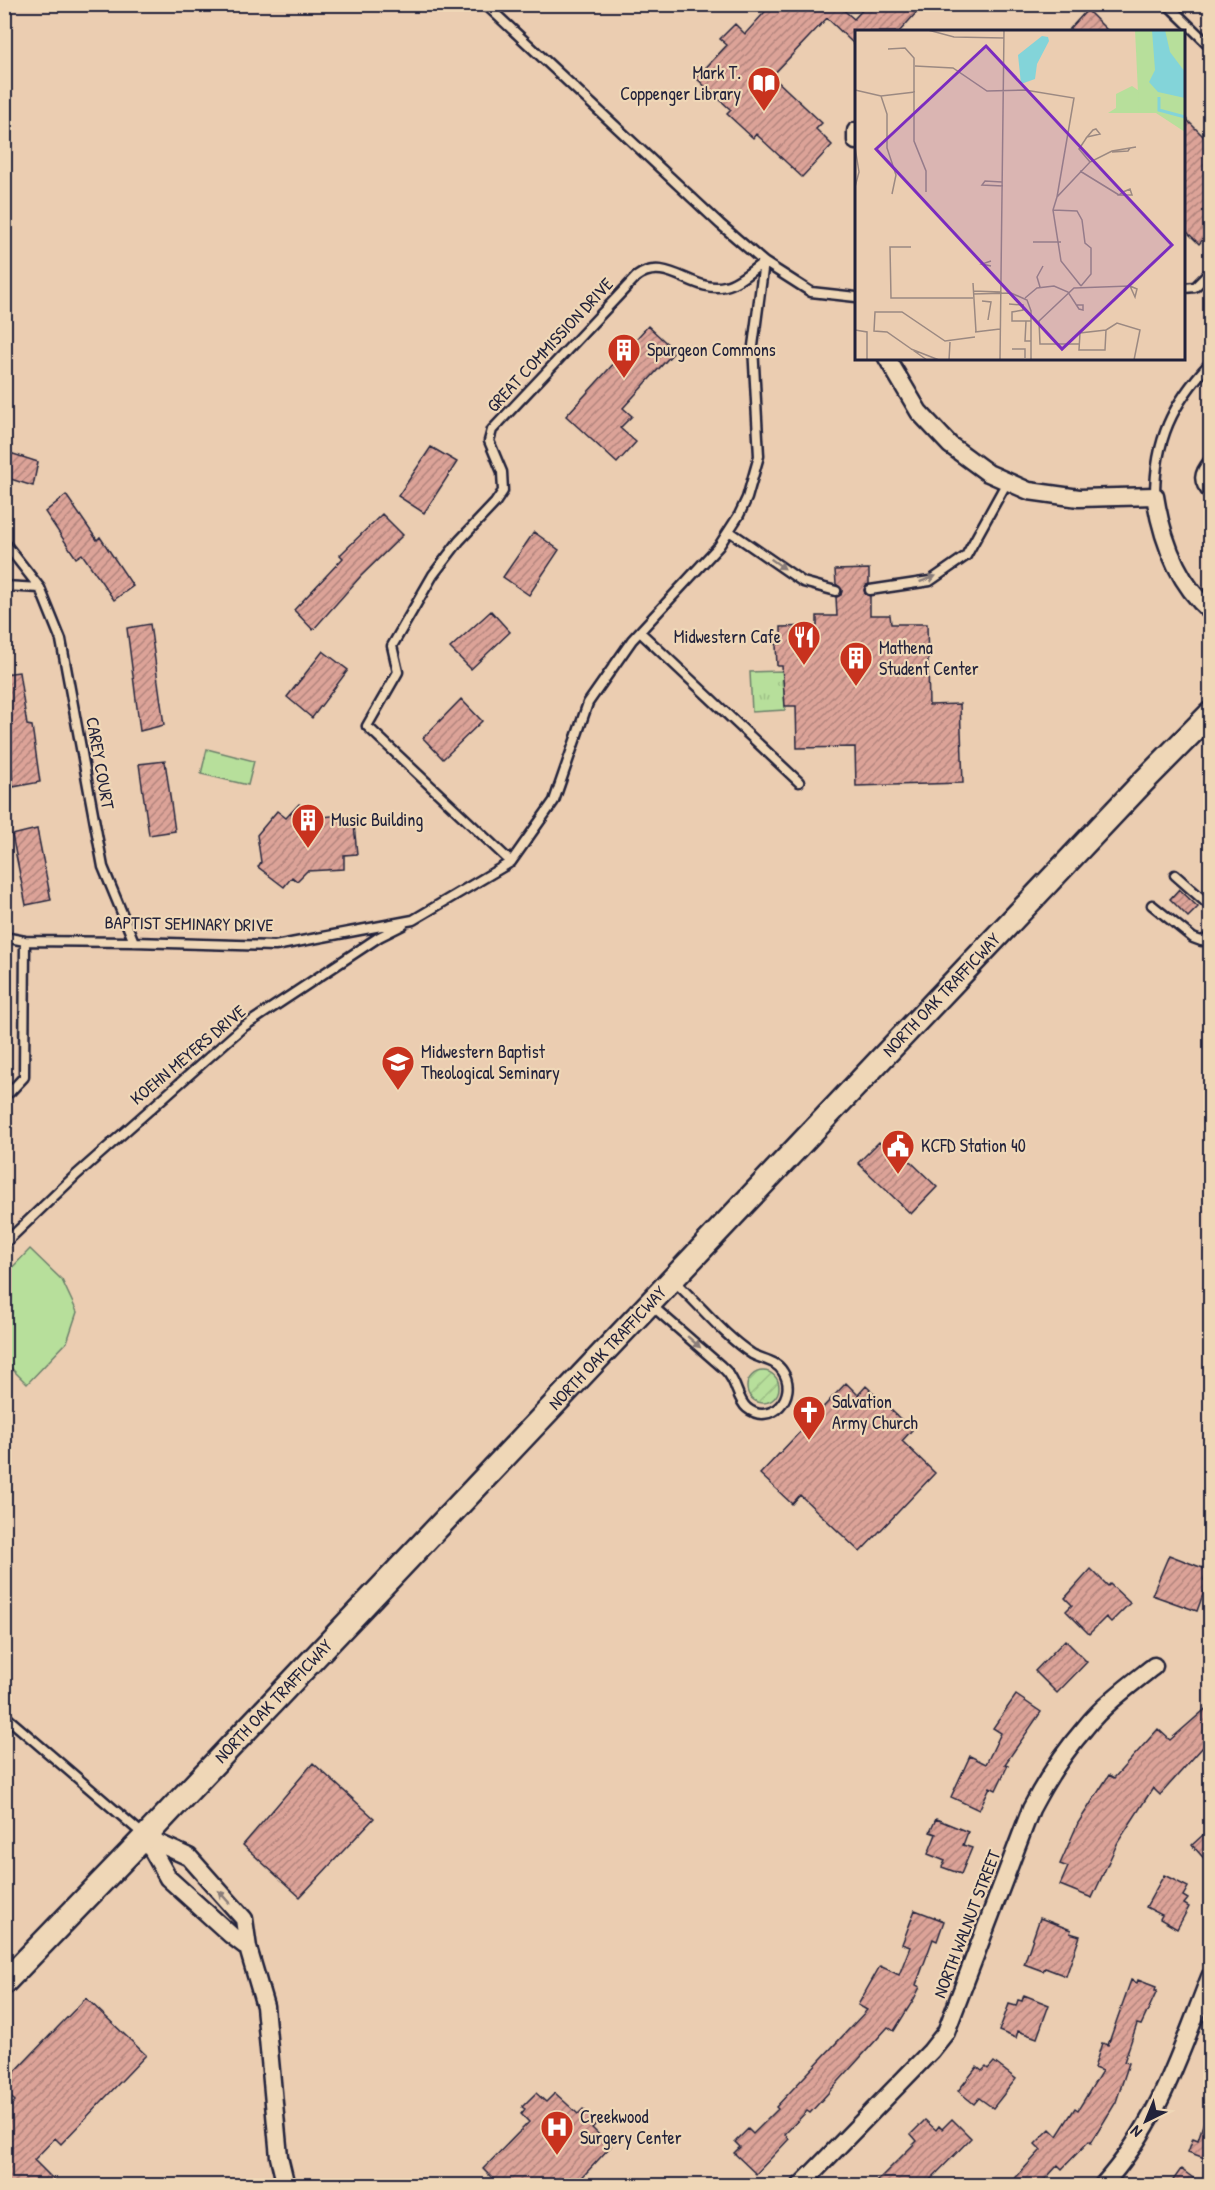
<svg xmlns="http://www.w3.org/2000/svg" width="1215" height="2190" viewBox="0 0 1215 2190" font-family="'Patrick Hand',sans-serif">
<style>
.grass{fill:#b7df9b;stroke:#6c806b;stroke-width:1.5}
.park{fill:url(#park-tufts);stroke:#6c806b;stroke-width:1.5}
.garden{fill:url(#garden-furrows);stroke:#6c806b;stroke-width:1.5}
.building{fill:url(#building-hatch);stroke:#22223b;stroke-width:1.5}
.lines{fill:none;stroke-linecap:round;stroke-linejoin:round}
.service-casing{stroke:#22223b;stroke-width:13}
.minor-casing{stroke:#22223b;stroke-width:21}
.secondary-casing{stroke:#22223b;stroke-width:27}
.service{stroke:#efd7b7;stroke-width:8}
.minor{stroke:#efd7b7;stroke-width:16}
.secondary{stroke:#efd7b7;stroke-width:22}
.oneway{fill:#887c79}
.labels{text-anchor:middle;stroke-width:4.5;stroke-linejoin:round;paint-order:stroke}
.poi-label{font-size:18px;fill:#22223b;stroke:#efd7b7;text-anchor:start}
.street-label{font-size:18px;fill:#22223b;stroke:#efd7b7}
.inset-river{fill:none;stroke:#83d4d9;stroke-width:3}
.inset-road{fill:none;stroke:#9b8982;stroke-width:1.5}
.view{fill:#7b2cbf;fill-opacity:0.15;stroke:#7b2cbf;stroke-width:3}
.inset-edge{fill:none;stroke:#22223b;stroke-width:3}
</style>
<defs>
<pattern id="park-tufts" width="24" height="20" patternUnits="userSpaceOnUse" patternTransform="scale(1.5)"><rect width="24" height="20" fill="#b7df9b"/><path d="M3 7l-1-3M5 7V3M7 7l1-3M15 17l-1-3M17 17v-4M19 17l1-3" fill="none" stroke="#9dbf86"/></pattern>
<pattern id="garden-furrows" width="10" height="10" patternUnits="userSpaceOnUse" patternTransform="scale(1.5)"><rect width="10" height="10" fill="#b7df9b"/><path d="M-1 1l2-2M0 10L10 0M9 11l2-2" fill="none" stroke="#9dbf86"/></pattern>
<pattern id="building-hatch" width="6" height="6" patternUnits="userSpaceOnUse" patternTransform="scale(1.5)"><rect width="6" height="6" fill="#dca398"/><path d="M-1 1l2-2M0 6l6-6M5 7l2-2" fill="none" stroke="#b2847d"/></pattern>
</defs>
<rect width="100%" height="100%" fill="#ebcdb1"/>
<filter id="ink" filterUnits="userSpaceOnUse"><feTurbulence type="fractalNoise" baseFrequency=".0167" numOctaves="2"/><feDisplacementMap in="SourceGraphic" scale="12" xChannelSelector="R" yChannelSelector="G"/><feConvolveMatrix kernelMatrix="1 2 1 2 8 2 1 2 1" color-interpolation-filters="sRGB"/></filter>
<g filter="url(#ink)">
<path class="grass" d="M 207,749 L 254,761 L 248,785 L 201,774 Z
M 30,1249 L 62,1280 L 77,1312 L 67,1342 L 27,1384 L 5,1362 L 4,1276 Z"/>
<path class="park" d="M 783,671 L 785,710 L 752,712 L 750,672 Z"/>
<path class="garden" d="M747 1387a16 16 0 1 1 32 0a16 16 0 1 1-32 0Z"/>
<path class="building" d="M 772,4 L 840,4 L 839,6 L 854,19 L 868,4 L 924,4 L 899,32 L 856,32 L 856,46 L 827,18 L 772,76 L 822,123 L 816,129 L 832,145 L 802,177 L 756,134 L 753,138 L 727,114 L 731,110 L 696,78 L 727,45 L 720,39 L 735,24 L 745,34 Z
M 1087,10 L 1109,32 L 1067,32 Z
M 1184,117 L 1210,143 L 1210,232 L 1199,244 L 1184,229 Z
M 648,326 L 675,351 L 623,408 L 632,416 L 620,428 L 636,442 L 617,463 L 566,416 Z
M 431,447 L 457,462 L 424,513 L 398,496 Z
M 4,451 L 38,462 L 33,486 L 4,477 Z
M 66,495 L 97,540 L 100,537 L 133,586 L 114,600 L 82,554 L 76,558 L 45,512 Z
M 382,514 L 403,535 L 361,576 L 313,630 L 294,610 L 343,558 L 340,555 Z
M 534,532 L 559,550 L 529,595 L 503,577 Z
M 869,569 L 869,584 L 866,585 L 864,590 L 865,594 L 870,596 L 870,615 L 890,615 L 891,624 L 927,624 L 929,705 L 960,704 L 963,783 L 856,786 L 855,747 L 797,748 L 796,706 L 785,706 L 782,666 L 777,666 L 776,644 L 781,644 L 781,627 L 817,626 L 817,616 L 837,616 L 836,597 L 841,595 L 842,590 L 836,584 L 835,570 Z
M 491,611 L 510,632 L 471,669 L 450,648 Z
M 150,624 L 164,725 L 140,731 L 127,628 Z
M 323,651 L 348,670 L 312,718 L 287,697 Z
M 19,672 L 27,725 L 32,726 L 40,782 L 13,787 L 9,735 L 4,735 L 4,674 Z
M 461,699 L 482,721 L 443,759 L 423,738 Z
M 165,761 L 175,831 L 149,835 L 139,764 Z
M 299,804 L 313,818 L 341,815 L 343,826 L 354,825 L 357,854 L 344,855 L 344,869 L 307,871 L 297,881 L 292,877 L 284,887 L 258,867 L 261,862 L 257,835 L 277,811 L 286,818 Z
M 37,829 L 51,900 L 26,905 L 12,835 Z
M 1179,889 L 1198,907 L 1188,917 L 1170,899 Z
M 888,1140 L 937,1187 L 911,1214 L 858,1163 L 879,1142 L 883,1146 Z
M 846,1383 L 858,1395 L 866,1386 L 912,1430 L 902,1441 L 935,1473 L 860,1552 L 800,1495 L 792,1504 L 760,1474 Z
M 1169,1555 L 1208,1570 L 1204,1580 L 1208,1581 L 1197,1611 L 1152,1595 Z
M 1091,1569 L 1108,1586 L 1110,1584 L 1130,1603 L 1111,1622 L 1106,1617 L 1089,1634 L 1066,1611 L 1072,1605 L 1065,1598 Z
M 1065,1640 L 1087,1662 L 1057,1693 L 1035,1671 Z
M 1016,1695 L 1041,1712 L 1005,1764 L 1008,1765 L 996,1790 L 990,1787 L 979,1810 L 951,1797 L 970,1756 L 986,1764 L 1001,1733 L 993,1728 Z
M 1210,1705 L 1210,1756 L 1203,1747 L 1160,1795 L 1153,1788 L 1118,1842 L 1092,1898 L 1060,1885 L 1068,1867 L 1060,1864 L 1078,1823 L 1109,1775 L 1114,1778 L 1158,1729 L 1170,1740 Z
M 313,1763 L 374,1818 L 300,1897 L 243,1845 Z
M 936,1819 L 968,1832 L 963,1845 L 972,1848 L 961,1874 L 942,1867 L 945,1861 L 928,1854 L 936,1834 L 930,1832 Z
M 1204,1834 L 1210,1842 L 1210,1865 L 1192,1845 Z
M 1164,1875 L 1188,1887 L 1183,1896 L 1188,1899 L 1184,1904 L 1189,1907 L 1177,1929 L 1160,1919 L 1162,1915 L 1146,1907 Z
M 915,1910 L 944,1921 L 937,1941 L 933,1939 L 916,1985 L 920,1987 L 914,1999 L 894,2031 L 888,2027 L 810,2113 L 807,2111 L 785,2134 L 789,2139 L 756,2174 L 734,2153 L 740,2147 L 735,2142 L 748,2129 L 753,2134 L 778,2109 L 776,2107 L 867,2010 L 858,2005 L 880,1966 L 899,1975 L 910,1947 L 902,1944 Z
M 1040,1918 L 1071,1930 L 1070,1933 L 1080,1936 L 1066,1976 L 1045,1968 L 1043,1971 L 1024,1964 Z
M 1131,1980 L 1137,1983 L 1138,1980 L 1156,1987 L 1155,1991 L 1157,1991 L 1141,2025 L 1137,2024 L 1124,2062 L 1129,2063 L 1116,2102 L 1091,2143 L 1089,2141 L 1062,2169 L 1058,2165 L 1039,2186 L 1008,2186 L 1041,2150 L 1035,2144 L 1050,2129 L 1057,2136 L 1075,2108 L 1078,2110 L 1102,2071 L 1094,2068 L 1102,2043 L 1108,2045 Z
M 1024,1995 L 1049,2005 L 1037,2038 L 1018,2031 L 1016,2038 L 999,2031 L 1009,2004 L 1016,2006 L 1018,2000 L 1022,2001 Z
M 86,1998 L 146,2055 L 61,2144 L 55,2138 L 34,2160 L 60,2186 L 4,2186 L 4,2112 L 15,2101 L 4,2091 L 4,2083 Z
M 994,2062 L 1016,2079 L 993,2108 L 979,2098 L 974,2104 L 958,2091 L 977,2067 L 982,2071 L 986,2067 L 988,2069 Z
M 536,2093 L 546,2102 L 555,2093 L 578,2114 L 583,2109 L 597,2123 L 592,2128 L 611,2146 L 574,2186 L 500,2186 L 483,2169 L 529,2122 L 521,2114 L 525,2109 L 522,2107 Z
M 1208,2109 L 1210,2109 L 1210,2160 L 1188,2152 L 1193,2138 L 1198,2140 Z
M 952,2119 L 971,2138 L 924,2186 L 872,2186 L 917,2141 L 911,2134 L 925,2120 L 936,2130 L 939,2126 L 942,2129 Z
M 1181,2169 L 1204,2186 L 1169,2186 Z"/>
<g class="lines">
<defs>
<path id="service" d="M 485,4 L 720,224 L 764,262 L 811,292 L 856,297
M 1167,4 L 1210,46
M 1184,288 L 1195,287 L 1210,272
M 1210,459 C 1198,473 1196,482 1210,496
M 1155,496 C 1155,440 1172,404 1210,363
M 729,531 L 803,582 L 836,591
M 4,542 L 40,588 L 4,586
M 40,588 L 61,640 L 103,867 L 134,942
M 870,590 L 930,581 L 966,556 L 1007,482
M 640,632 L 799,782
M 511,862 L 367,726 L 398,672 L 392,646 L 433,575 L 459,541 L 495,503 L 503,491 L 502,472 L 489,441 L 492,430 L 636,277 C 667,254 693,294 725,286 C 739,283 752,270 764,262
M 1175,875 L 1210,906
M 1152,905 L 1193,938 L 1201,941 L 1210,938
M 4,937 L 25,941 L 134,942 L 275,946 L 413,920 L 511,862 L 554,801 L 588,703 L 632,640 L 719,546 L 739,515 L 747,498 L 759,456 L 753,346 L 764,262
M 4,1093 L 10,1092 L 24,1077 L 25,941
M 4,1244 L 75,1176 L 243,1027 L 379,937 L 403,925
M 650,1304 L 721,1366 C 724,1369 728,1372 730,1376 C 737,1386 738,1400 747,1408 C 770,1427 799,1396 783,1372 C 776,1360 763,1360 752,1354 C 723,1335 700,1305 674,1281
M 4,1715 L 145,1836"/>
<path id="minor" d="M 856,131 L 856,141
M 887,358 L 919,412 L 950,445 L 988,473 L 1029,491 L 1079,498 L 1155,496 C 1162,539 1177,582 1210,611
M 145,1837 L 189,1857 L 244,1919 L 248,1948 L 265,2006 L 279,2157 L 286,2186
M 145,1837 L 168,1878 L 231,1935 L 248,1948
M 800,2186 L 931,2051 L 946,2032 L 1031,1809 C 1046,1780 1064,1752 1085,1728 C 1104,1704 1130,1685 1154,1666
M 1102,2186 C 1159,2123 1180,2053 1210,1977"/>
<g id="secondary">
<path id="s1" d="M 4,1983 L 145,1837 L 1143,782 L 1210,714"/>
</g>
</defs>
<use href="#service" class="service-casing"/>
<use href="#minor" class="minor-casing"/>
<use href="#secondary" class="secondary-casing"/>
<use href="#service" class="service"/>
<use href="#minor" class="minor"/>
<use href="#secondary" class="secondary"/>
</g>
<defs><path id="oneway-solid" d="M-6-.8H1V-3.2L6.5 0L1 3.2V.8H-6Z" transform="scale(1.5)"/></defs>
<g class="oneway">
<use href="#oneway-solid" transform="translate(778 564) rotate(35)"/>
<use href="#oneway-solid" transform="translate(928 579) rotate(-21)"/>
<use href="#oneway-solid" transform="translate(694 1342) rotate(41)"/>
<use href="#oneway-solid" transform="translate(224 1897) rotate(-132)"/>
</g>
</g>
<defs>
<symbol id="library-pin" viewBox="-11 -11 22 30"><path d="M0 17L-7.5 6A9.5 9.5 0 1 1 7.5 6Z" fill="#c8321e" stroke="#efd7b7"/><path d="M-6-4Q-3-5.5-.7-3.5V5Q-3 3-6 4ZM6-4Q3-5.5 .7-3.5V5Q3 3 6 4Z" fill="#fff"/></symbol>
<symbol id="building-pin" viewBox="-11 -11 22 30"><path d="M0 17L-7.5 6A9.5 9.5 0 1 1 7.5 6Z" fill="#c8321e" stroke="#efd7b7"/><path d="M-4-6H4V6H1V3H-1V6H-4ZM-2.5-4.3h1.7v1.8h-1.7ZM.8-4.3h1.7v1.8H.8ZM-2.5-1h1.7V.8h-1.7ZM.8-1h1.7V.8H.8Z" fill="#fff"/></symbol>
<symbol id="restaurant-pin" viewBox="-11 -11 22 30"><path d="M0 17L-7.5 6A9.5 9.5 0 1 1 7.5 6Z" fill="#c8321e" stroke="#efd7b7"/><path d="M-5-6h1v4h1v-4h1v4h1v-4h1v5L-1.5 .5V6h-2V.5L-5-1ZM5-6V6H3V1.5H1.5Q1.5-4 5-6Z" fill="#fff"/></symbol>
<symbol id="university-pin" viewBox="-11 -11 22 30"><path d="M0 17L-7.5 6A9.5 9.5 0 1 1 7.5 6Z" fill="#c8321e" stroke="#efd7b7"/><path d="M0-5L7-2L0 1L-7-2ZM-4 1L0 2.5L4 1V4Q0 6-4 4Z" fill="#fff"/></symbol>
<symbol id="civic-pin" viewBox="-11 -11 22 30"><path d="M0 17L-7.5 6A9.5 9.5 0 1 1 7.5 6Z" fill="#c8321e" stroke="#efd7b7"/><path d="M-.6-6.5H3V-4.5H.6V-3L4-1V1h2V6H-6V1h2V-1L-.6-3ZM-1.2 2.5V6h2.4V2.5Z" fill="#fff"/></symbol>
<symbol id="church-pin" viewBox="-11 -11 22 30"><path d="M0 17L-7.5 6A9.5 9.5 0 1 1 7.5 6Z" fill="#c8321e" stroke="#efd7b7"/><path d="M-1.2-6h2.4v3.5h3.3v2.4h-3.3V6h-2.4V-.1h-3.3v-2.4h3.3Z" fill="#fff"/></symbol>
<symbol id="hospital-pin" viewBox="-11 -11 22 30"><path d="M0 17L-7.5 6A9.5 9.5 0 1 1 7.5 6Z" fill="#c8321e" stroke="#efd7b7"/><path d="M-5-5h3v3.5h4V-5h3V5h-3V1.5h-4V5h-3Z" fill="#fff"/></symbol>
</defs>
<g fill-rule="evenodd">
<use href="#library-pin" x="745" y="64" width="38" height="52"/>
<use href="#building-pin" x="605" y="331" width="38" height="52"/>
<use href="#restaurant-pin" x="785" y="618" width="38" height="52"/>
<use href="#building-pin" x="837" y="639" width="38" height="52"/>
<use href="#building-pin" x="289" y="801" width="38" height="52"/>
<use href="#university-pin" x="379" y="1043" width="38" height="52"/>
<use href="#civic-pin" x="879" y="1127" width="38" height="52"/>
<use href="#church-pin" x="790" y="1393" width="38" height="52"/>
<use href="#hospital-pin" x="538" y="2108" width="38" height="52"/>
</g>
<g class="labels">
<g class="poi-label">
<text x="741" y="79" text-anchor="end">Mark T.<tspan x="741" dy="21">Coppenger Library</tspan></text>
<text x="647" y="356">Spurgeon Commons</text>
<text x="781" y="643" text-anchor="end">Midwestern Cafe</text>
<text x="879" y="654">Mathena<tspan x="879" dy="21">Student Center</tspan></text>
<text x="331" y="826">Music Building</text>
<text x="421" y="1058">Midwestern Baptist<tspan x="421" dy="21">Theological Seminary</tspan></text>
<text x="921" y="1152">KCFD Station 40</text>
<text x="832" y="1408">Salvation<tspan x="832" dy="21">Army Church</tspan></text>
<text x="580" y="2123">Creekwood<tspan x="580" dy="21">Surgery Center</tspan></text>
</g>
<g class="street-label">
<text transform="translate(550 345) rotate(-47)" y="6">GREAT COMMISSION DRIVE</text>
<text transform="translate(100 763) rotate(80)" y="6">CAREY COURT</text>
<text transform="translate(189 924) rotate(1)" y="6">BAPTIST SEMINARY DRIVE</text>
<text dy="6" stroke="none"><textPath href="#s1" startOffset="1362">NORTH OAK TRAFFICWAY</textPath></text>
<text transform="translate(188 1055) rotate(-40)" y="6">KOEHN MEYERS DRIVE</text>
<text dy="6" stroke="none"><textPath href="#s1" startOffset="876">NORTH OAK TRAFFICWAY</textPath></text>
<text dy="6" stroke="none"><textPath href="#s1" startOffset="390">NORTH OAK TRAFFICWAY</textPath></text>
<text transform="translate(967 1924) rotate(-69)" y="6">NORTH WALNUT STREET</text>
</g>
</g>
<g transform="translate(855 30)">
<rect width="330" height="330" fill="#ebcdb1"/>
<path d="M 277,56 L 297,70 L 330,73 L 330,102 L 301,83 L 253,83 L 261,78 L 261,64 Z" fill="#b7df9b"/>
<path d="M 280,0 L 330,0 L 330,83 L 284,83 Z" fill="#b7df9b"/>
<path d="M 297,0 L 310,0 L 315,22 L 330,42 L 330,68 L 303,62 L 294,52 L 300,40 ZM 187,6 L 193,7 L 194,11 L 182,34 L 180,49 L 166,54 L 163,25 Z" fill="#83d4d9"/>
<path class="inset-river" d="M 304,67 L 304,80 L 330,87"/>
<path class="inset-road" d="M 73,0 L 99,7 L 149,8M 33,19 L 50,18 L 59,28 L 59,111 L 71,141 L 71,162M 60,36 L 98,38 L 132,61 L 170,60 L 219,68 L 202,167M 0,60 L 26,66 L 60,62M 26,66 L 32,84 L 32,118 L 41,145 L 37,164M 241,99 L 245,104 L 232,107 L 238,100 ZM 232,107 L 224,119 L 235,132M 0,117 L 4,142 L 0,157M 257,122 L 273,121 L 275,118M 225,141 L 264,165M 147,152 L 130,151 L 127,155 L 148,156M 275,159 L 277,165 L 264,165 L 268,162 ZM 198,180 L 222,181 L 227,190 L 230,213 L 236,218 L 236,244 L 226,256M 178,212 L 206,212M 56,217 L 35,217 L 36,268 L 118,268M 136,231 L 127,234 L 136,236M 118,253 L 121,302M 226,256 L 206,231 L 198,180 L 202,167 L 235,132 L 257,121 L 281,117M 185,257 L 182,247 L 188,236M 118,261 L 146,262M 118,264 L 156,263 L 172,270 L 176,281 L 176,330M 170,268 L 182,258 L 199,256 L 213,262 L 224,279 L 228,280 L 228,275 L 222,275M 127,271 L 136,272 L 133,290M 154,274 L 168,275 L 168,280 L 157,282 L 157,291 L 176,291M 171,291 L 170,311 L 176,311M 0,300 L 12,302 L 12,330M 251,300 L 225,303 L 224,320 L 250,320 L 251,300 L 262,293 L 285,300 L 279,330M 120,302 L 145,299M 224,314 L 185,314 L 184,291 L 219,258 L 275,256 L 280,267 L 282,259 L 275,256M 56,319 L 84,330M 157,319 L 170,319 L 170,328M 72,330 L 32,302 L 19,301 L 20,282 L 47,282 L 90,311 L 120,307M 94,330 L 95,312M 145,330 L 149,0"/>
<path class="view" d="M 131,16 L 317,215 L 207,319 L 21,119 Z"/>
<rect width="330" height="330" class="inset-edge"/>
</g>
<rect width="1215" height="2190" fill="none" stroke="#efd7b7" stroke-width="24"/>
<rect x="12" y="12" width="1191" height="2166" fill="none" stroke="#22223b" stroke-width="2" filter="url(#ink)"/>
<g transform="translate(1146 2121) rotate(223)" stroke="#efd7b7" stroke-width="4.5" paint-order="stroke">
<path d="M0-4.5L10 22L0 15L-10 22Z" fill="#22223b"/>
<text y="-9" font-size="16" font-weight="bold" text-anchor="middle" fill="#22223b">N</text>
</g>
</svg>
